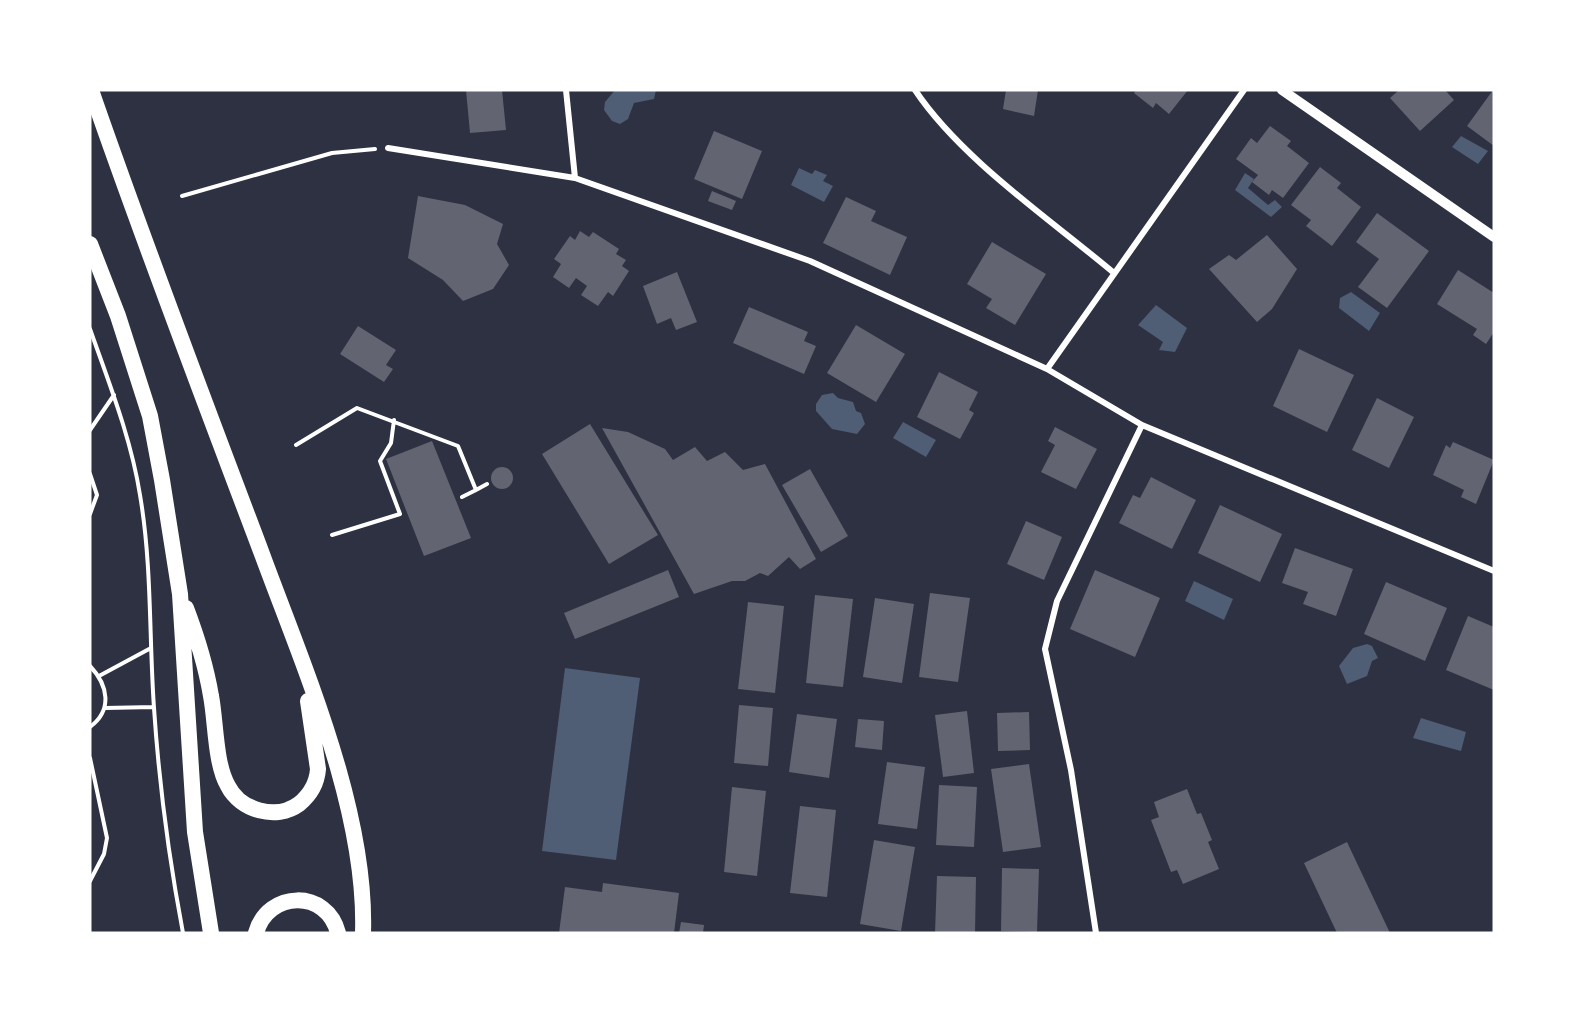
<svg xmlns="http://www.w3.org/2000/svg" width="1584" height="1023" viewBox="0 0 1584 1023" font-family="Cabin,sans-serif">
<style>
.water{fill:#4f5d75}
.building{fill:#626471}
.lines{fill:none;stroke-linecap:round;stroke-linejoin:round}
.path{stroke:#fff;stroke-width:4}
.minor{stroke:#fff;stroke-width:6}
.tertiary{stroke:#fff;stroke-width:10}
.trunk{stroke:#fff;stroke-width:16}
</style>
<rect width="100%" height="100%" fill="#2d3142"/>
<path class="water" d="M 615,90 L 656,90 L 654,99 L 634,103 L 628,119 L 620,124 L 612,121 L 604,110 L 605,102 Z
M 1461,136 L 1488,151 L 1478,164 L 1452,147 Z
M 799,168 L 812,174 L 815,170 L 827,175 L 823,181 L 833,186 L 824,202 L 791,185 Z
M 1245,173 L 1254,179 L 1248,188 L 1268,205 L 1275,200 L 1282,207 L 1271,217 L 1235,190 Z
M 1351,292 L 1380,313 L 1369,331 L 1339,308 L 1340,298 Z
M 1156,305 L 1187,328 L 1175,352 L 1159,350 L 1163,342 L 1138,325 Z
M 833,393 L 838,398 L 853,402 L 856,411 L 861,413 L 865,424 L 857,434 L 832,429 L 816,411 L 816,404 L 822,395 Z
M 903,422 L 936,440 L 926,457 L 893,438 Z
M 1194,581 L 1233,599 L 1224,620 L 1185,601 Z
M 1367,644 L 1372,646 L 1378,658 L 1372,661 L 1367,676 L 1347,684 L 1339,666 L 1353,648 Z
M 565,668 L 640,678 L 616,860 L 542,851 Z
M 1421,718 L 1466,732 L 1461,751 L 1413,738 Z"/>
<path class="building" d="M 466,90 L 502,90 L 506,130 L 470,133 Z
M 1006,90 L 1038,90 L 1034,116 L 1003,109 Z
M 1136,90 L 1188,90 L 1169,114 L 1156,103 L 1153,108 L 1134,93 Z
M 1399,90 L 1445,90 L 1454,100 L 1420,131 L 1390,98 Z
M 1493,90 L 1494,90 L 1494,146 L 1467,126 Z
M 1270,126 L 1291,141 L 1287,146 L 1309,163 L 1283,198 L 1272,190 L 1269,195 L 1252,182 L 1258,175 L 1236,159 L 1251,138 L 1257,143 Z
M 714,131 L 762,151 L 742,199 L 694,179 Z
M 1320,167 L 1341,183 L 1337,188 L 1361,207 L 1332,246 L 1306,226 L 1311,220 L 1291,205 Z
M 712,191 L 736,201 L 732,210 L 708,201 Z
M 418,196 L 465,205 L 503,224 L 497,244 L 509,265 L 493,289 L 463,301 L 443,280 L 408,258 Z
M 846,197 L 876,211 L 871,221 L 907,237 L 890,275 L 823,243 Z
M 1377,213 L 1429,251 L 1387,308 L 1358,287 L 1379,259 L 1356,242 Z
M 580,231 L 589,237 L 593,232 L 619,249 L 616,254 L 626,260 L 622,266 L 629,271 L 613,296 L 608,292 L 598,306 L 581,295 L 587,286 L 576,278 L 569,288 L 553,277 L 561,264 L 554,259 L 570,236 L 575,240 Z
M 1267,235 L 1297,269 L 1272,309 L 1257,322 L 1209,269 L 1229,255 L 1236,260 Z
M 992,242 L 1046,274 L 1015,325 L 986,308 L 992,299 L 967,284 Z
M 1458,270 L 1494,293 L 1494,332 L 1486,344 L 1473,335 L 1477,329 L 1437,304 Z
M 677,272 L 697,322 L 676,330 L 671,318 L 657,324 L 643,286 Z
M 749,307 L 808,332 L 804,341 L 816,346 L 804,374 L 733,343 Z
M 856,325 L 905,354 L 876,402 L 827,373 Z
M 358,326 L 396,350 L 386,365 L 393,369 L 384,382 L 340,354 Z
M 1299,349 L 1354,375 L 1327,432 L 1273,406 Z
M 939,372 L 978,392 L 969,410 L 974,413 L 960,439 L 917,417 Z
M 1377,398 L 1414,417 L 1389,468 L 1352,450 Z
M 590,424 L 658,535 L 609,564 L 542,454 Z
M 1055,427 L 1097,449 L 1076,489 L 1041,472 L 1055,445 L 1048,441 Z
M 602,428 L 628,432 L 665,449 L 673,460 L 695,447 L 707,461 L 725,452 L 743,470 L 765,464 L 816,559 L 800,569 L 789,557 L 768,576 L 760,573 L 745,581 L 732,581 L 694,594 Z
M 432,441 L 471,538 L 424,556 L 386,459 Z
M 1453,442 L 1494,460 L 1476,504 L 1461,497 L 1464,490 L 1433,475 L 1446,445 L 1450,448 Z
M491 478a11 11 0 1 1 22 0a11 11 0 1 1-22 0Z
M 810,469 L 848,536 L 821,552 L 782,485 Z
M 1151,477 L 1196,500 L 1172,549 L 1119,523 L 1133,495 L 1140,498 Z
M 1220,505 L 1282,534 L 1260,582 L 1198,553 Z
M 1026,521 L 1062,537 L 1044,580 L 1007,564 Z
M 1295,548 L 1353,569 L 1336,616 L 1303,604 L 1308,592 L 1282,583 Z
M 668,570 L 679,597 L 575,639 L 564,613 Z
M 1095,570 L 1160,598 L 1135,657 L 1070,629 Z
M 1386,582 L 1447,608 L 1425,661 L 1364,634 Z
M 930,593 L 970,598 L 958,682 L 919,677 Z
M 815,595 L 853,599 L 843,687 L 806,683 Z
M 875,598 L 914,604 L 902,683 L 863,677 Z
M 748,602 L 784,606 L 775,693 L 738,689 Z
M 1468,616 L 1494,627 L 1494,690 L 1446,670 Z
M 739,705 L 773,708 L 768,766 L 734,763 Z
M 967,711 L 974,773 L 943,777 L 935,715 Z
M 1029,712 L 1030,750 L 998,751 L 997,713 Z
M 797,714 L 837,719 L 829,778 L 789,772 Z
M 858,719 L 884,721 L 882,750 L 855,747 Z
M 887,762 L 925,767 L 917,829 L 878,824 Z
M 1029,764 L 1041,847 L 1003,852 L 991,769 Z
M 939,785 L 977,787 L 974,847 L 936,845 Z
M 732,787 L 766,791 L 757,876 L 724,872 Z
M 1187,789 L 1197,814 L 1201,813 L 1212,840 L 1208,842 L 1219,869 L 1183,884 L 1177,870 L 1171,872 L 1151,820 L 1159,817 L 1154,802 Z
M 800,806 L 836,810 L 827,897 L 790,893 Z
M 874,840 L 915,847 L 901,931 L 860,924 Z
M 1347,842 L 1390,933 L 1337,933 L 1304,863 Z
M 1002,868 L 1039,869 L 1037,932 L 1001,931 Z
M 937,876 L 976,877 L 975,933 L 935,933 Z
M 603,883 L 679,893 L 674,933 L 559,933 L 565,887 L 602,892 Z
M 681,922 L 704,925 L 703,933 L 679,933 Z"/>
<g class="lines">
<path class="path" d="M 182,196 L 332,153 L 375,149
M 90,329 C 109,383 131,438 140,495 C 152,565 149,637 154,708 C 159,783 169,859 183,933
M 90,430 L 114,395
M 296,445 L 357,408 L 458,446 L 476,490 L 462,497
M 90,474 L 97,495 L 90,514
M 476,490 L 487,484
M 332,535 L 400,514 L 380,461 L 391,443 L 394,420
M 90,666 C 108,685 113,710 90,727
M 99,676 L 151,648
M 105,708 L 154,707
M 90,758 L 107,838 L 104,854 L 90,881"/>
<path class="minor" d="M 566,90 L 575,178
M 915,90 C 961,159 1050,219 1114,273
M 388,148 L 575,178 L 810,261 L 1047,369 L 1142,425 L 1494,571
M 1047,369 L 1244,90
M 1096,933 L 1071,770 L 1045,649 L 1057,601 L 1142,425"/>
<path class="tertiary" d="M 1282,90 L 1494,237"/>
<path class="trunk" d="M 91,90 C 145,246 204,400 262,554 C 304,668 367,811 363,933
M 90,244 L 118,316 L 150,416 L 162,480 L 180,594 L 195,832 L 211,933
M 186,608 C 197,637 206,666 211,696 C 216,722 215,764 228,786 C 240,810 276,821 299,804 C 310,795 317,783 318,769 L 308,701
M 256,933 C 268,890 327,889 338,933"/>
</g>
<rect width="1584" height="1023" fill="none" stroke="#ffffff" stroke-width="183"/>
</svg>
